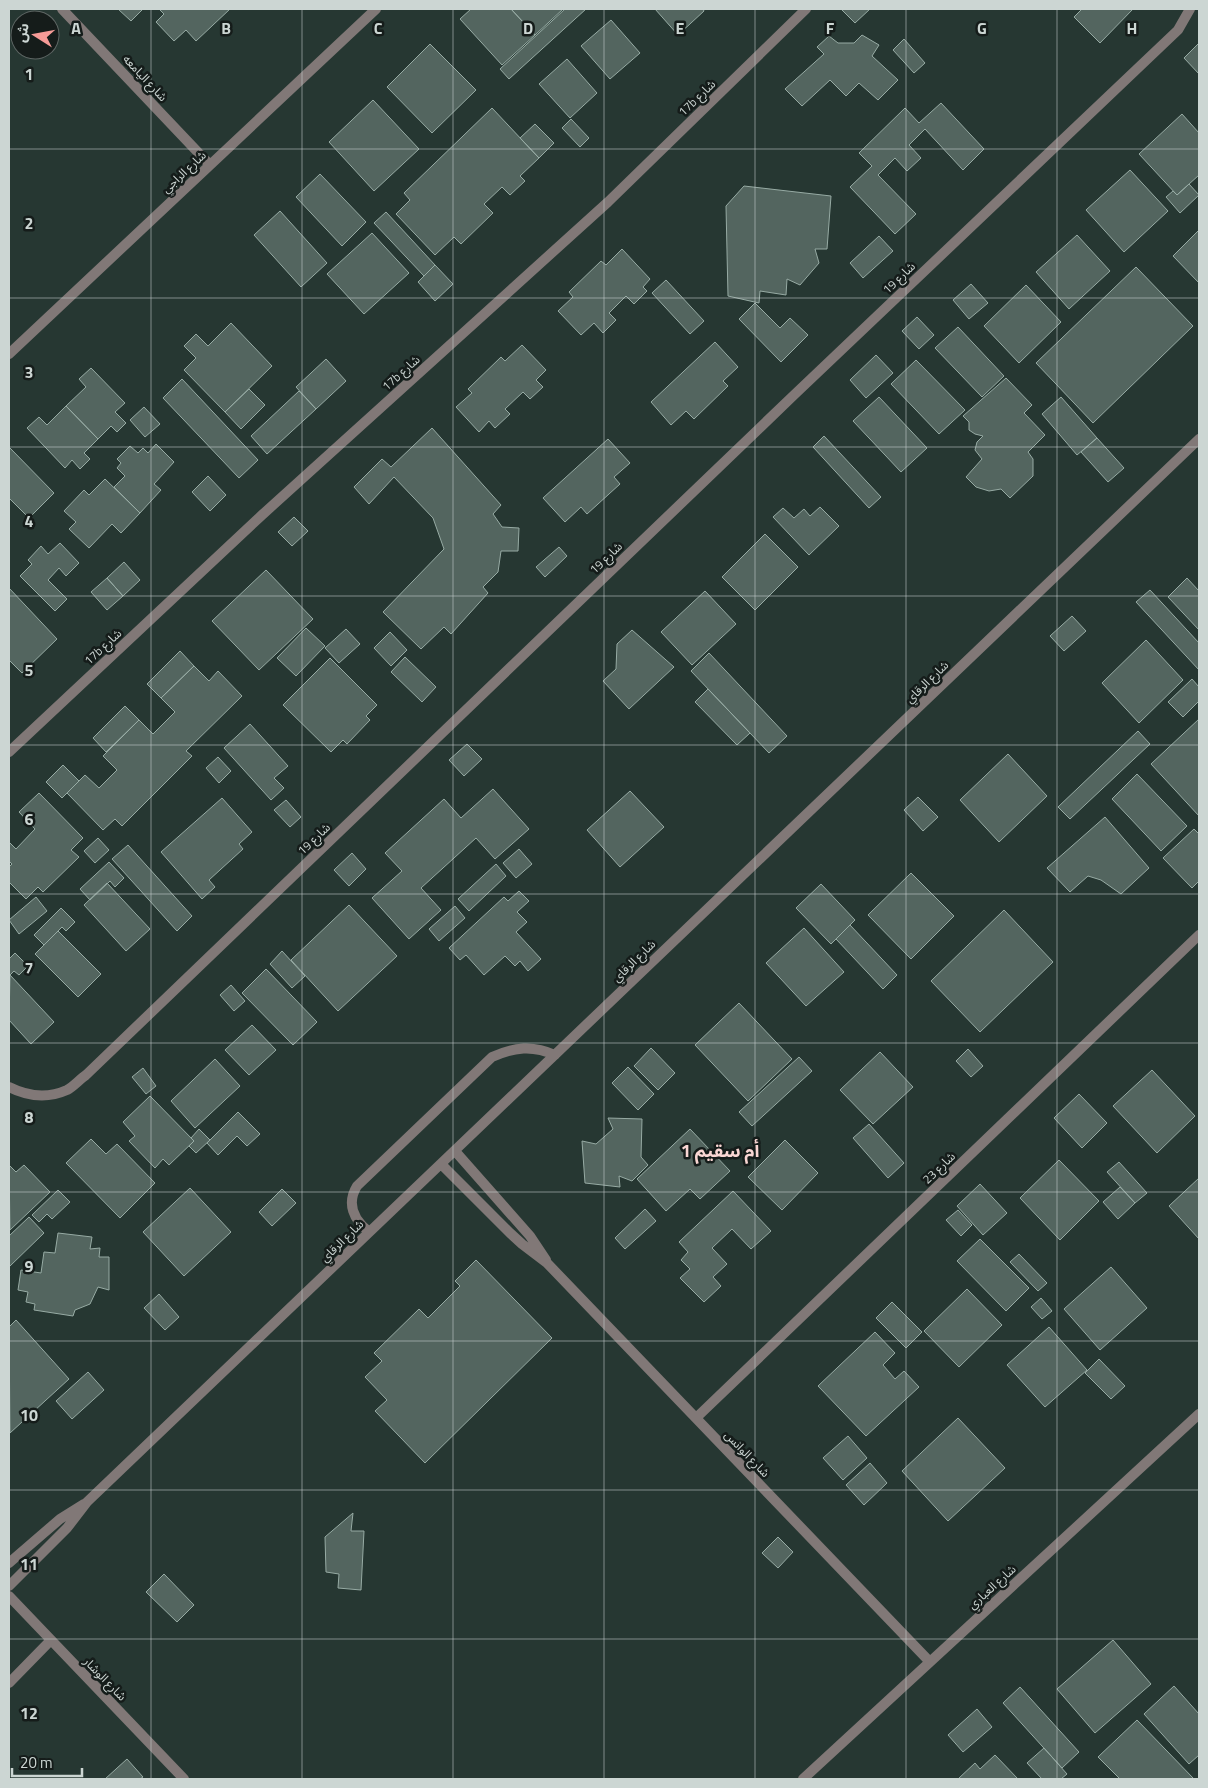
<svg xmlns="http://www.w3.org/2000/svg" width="1208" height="1788" viewBox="0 0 1208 1788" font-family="'Titillium Web','Noto Sans Arabic',sans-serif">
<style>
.building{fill:#53655f;stroke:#97aba4}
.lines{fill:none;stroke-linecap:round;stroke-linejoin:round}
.street{stroke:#817877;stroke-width:10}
.grid{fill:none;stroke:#ccd6d3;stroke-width:1;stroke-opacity:0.55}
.labels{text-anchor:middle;stroke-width:5;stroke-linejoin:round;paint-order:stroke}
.street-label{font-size:12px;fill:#ccd6d3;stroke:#151c1a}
.district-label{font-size:18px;font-weight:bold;fill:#f9d6d3;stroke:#151c1a}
.grid-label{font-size:16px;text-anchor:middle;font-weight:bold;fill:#ccd6d3;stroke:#151c1a;stroke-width:5;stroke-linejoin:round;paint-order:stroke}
</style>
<rect width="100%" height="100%" fill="#263732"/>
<path class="building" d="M 118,9 L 143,9 L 131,21 Z
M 159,9 L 230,9 L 196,41 L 186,30 L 174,41 L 156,22 L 164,14 Z
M 471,9 L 511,9 L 535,35 L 502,65 L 460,19 Z
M 511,9 L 563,9 L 535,35 Z
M 565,9 L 586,9 L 509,79 L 500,69 Z
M 655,9 L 703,9 L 704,11 L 678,35 Z
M 841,9 L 870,9 L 855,23 Z
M 1082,9 L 1133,9 L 1100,43 L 1074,17 Z
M 611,20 L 640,53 L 610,79 L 581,46 Z
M 862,35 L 879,45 L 872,56 L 898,80 L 878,100 L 859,83 L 846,96 L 830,80 L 802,106 L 785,89 L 824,54 L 817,47 L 829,36 L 838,43 L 854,43 Z
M 904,39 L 925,63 L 914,73 L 893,50 Z
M 1199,43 L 1199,74 L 1184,58 Z
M 430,44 L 476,90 L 432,133 L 387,87 Z
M 567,59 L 597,93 L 570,118 L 539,84 Z
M 373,100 L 419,149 L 374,191 L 329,142 Z
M 941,103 L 984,149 L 963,170 L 925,129 L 909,145 L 921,158 L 907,171 L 895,158 L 878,175 L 916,214 L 895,234 L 850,187 L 872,166 L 859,153 L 905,108 L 919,123 Z
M 492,108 L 539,158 L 520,176 L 525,181 L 510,195 L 502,187 L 484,204 L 493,213 L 461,244 L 454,237 L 435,255 L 396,214 L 410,200 L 404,193 Z
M 1182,114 L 1199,133 L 1199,175 L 1177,195 L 1139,154 Z
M 571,119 L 589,138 L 580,147 L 562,128 Z
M 535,124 L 554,143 L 539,158 L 520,138 Z
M 1130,170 L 1168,211 L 1124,252 L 1086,210 Z
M 320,174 L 366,222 L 342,246 L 296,197 Z
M 1189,184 L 1199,195 L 1180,213 L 1166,197 L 1173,191 L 1177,195 Z
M 744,186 L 831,196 L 827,249 L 815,249 L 819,263 L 800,285 L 787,279 L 786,295 L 760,291 L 759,303 L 728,296 L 726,206 Z
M 280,211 L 327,263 L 301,287 L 254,235 Z
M 386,212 L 435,265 L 424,276 L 374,223 Z
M 1199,230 L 1199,283 L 1173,256 Z
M 372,233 L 409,273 L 364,314 L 327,274 Z
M 1077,235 L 1110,271 L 1069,309 L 1036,272 Z
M 879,236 L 893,251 L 863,278 L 850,263 Z
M 622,249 L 650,279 L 643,287 L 647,291 L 634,304 L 626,296 L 609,313 L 616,320 L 603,333 L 594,323 L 581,335 L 558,311 L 573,297 L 569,292 L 601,261 L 606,265 Z
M 435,265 L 453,284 L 435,301 L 418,282 Z
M 1136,267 L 1193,326 L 1093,423 L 1036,363 Z
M 666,280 L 704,321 L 690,334 L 652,293 Z
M 971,284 L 988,303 L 969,319 L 953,300 Z
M 1026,285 L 1061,322 L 1019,363 L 984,326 Z
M 755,303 L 780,328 L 790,318 L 808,335 L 781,362 L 739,319 Z
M 917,317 L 934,335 L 919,349 L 902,331 Z
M 231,323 L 272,366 L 225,412 L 184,370 L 196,358 L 184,346 L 196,334 L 208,346 Z
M 958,327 L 1004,376 L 982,397 L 935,348 Z
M 715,342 L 738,367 L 723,381 L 728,386 L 694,419 L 686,411 L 671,425 L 651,402 Z
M 522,345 L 546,370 L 536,380 L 543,387 L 530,399 L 523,392 L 505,409 L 510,414 L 495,428 L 489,421 L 479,432 L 456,407 L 472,393 L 468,389 L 501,357 L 505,361 Z
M 876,355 L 893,373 L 866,398 L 850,380 Z
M 326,359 L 346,381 L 316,409 L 296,387 Z
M 916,360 L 965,410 L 939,434 L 891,384 Z
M 91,368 L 125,403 L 115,412 L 126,423 L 117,432 L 111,426 L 98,439 L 66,406 L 86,387 L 79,379 Z
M 1006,378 L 1032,405 L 1024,413 L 1045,435 L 1028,452 L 1033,459 L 1033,476 L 1010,498 L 1001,489 L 989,491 L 976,487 L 966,477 L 982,459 L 975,450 L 977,442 L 983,436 L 975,434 L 969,430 L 969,422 L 963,416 Z
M 182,379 L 258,460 L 239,478 L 163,398 Z
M 249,389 L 265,405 L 241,429 L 225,412 Z
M 299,391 L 316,409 L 267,454 L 251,436 Z
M 879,397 L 927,448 L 901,472 L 853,421 Z
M 1061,397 L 1097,438 L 1077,455 L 1042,414 Z
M 66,406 L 98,439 L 84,453 L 90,459 L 80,469 L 72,460 L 65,468 L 27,428 L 39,417 L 47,425 Z
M 144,407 L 160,424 L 145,437 L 130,420 Z
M 432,428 L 501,505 L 493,514 L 502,527 L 519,528 L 518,551 L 501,551 L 498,572 L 483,587 L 488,593 L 451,634 L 444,627 L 421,649 L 383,612 L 444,549 L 433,518 L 394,477 L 369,504 L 354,487 L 382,459 L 391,467 Z
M 824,436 L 881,497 L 869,508 L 813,447 Z
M 1097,438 L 1124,468 L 1108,482 L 1081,452 Z
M 608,439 L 630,463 L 614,477 L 620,484 L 587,514 L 581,507 L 565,522 L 543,498 Z
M 156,444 L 174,462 L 154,484 L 161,490 L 140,513 L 114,487 L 125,476 L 117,468 L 121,463 L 117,459 L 130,446 L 138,453 L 143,448 L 148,453 Z
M 9,447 L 54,493 L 29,518 L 9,498 Z
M 208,476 L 226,495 L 210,511 L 192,492 Z
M 105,479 L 140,513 L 121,533 L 112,524 L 89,548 L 69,529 L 76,522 L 64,511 L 84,490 L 89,495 Z
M 820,507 L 839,526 L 809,555 L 773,517 L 783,508 L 794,518 L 804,509 L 810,516 Z
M 294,517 L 308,531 L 292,546 L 278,532 Z
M 765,534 L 798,567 L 755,610 L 722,577 Z
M 60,543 L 79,563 L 66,576 L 59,568 L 48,580 L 67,599 L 55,611 L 20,576 L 32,564 L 28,560 L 41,546 L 48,554 Z
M 559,547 L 567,556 L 545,577 L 536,567 Z
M 124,562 L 140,580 L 123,596 L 107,578 Z
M 266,570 L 313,619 L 259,670 L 212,621 Z
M 107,578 L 123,596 L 107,610 L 91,592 Z
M 1187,578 L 1199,591 L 1199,630 L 1168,597 Z
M 9,588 L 57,639 L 22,673 L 9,660 Z
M 1150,590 L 1199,643 L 1199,670 L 1136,602 Z
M 705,591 L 736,624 L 692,665 L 661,632 Z
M 1072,616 L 1086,631 L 1064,651 L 1050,636 Z
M 306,628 L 325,646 L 296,676 L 277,658 Z
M 346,629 L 360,644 L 339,663 L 325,648 Z
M 632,630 L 674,667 L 629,709 L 603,681 L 616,669 L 617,644 Z
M 390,632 L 407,650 L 391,666 L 374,648 Z
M 1146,640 L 1183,680 L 1139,723 L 1102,683 Z
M 180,651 L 194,666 L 161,698 L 147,684 Z
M 709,653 L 787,736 L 769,753 L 691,671 Z
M 405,657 L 436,687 L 422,702 L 391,672 Z
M 330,658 L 377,705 L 366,716 L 370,720 L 347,744 L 343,740 L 331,752 L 283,705 Z
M 194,666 L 209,681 L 218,671 L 242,696 L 186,751 L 192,756 L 122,826 L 115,819 L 103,830 L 67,793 L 85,775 L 99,788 L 117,770 L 103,756 L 139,720 L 153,734 L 175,712 L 161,698 Z
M 1192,679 L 1199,687 L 1199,701 L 1183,717 L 1168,702 Z
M 708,689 L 750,733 L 737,745 L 695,702 Z
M 125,706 L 139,720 L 106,752 L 93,738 Z
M 1199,719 L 1199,816 L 1151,764 Z
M 250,724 L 288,766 L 274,778 L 284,788 L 271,800 L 224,748 Z
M 1138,731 L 1150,744 L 1070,819 L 1058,807 Z
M 467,744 L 482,759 L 464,776 L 449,760 Z
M 1008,754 L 1047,796 L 999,842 L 960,800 Z
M 218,757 L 231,771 L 219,783 L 206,768 Z
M 63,765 L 79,781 L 62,798 L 46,782 Z
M 1137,774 L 1187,826 L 1161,851 L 1112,799 Z
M 493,789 L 529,829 L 495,859 L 476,838 L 421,888 L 441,910 L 409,939 L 372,898 L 402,871 L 385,853 L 444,799 L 461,818 Z
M 630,791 L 664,827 L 620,867 L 587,830 Z
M 39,793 L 83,838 L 71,850 L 79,857 L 43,892 L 38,887 L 26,899 L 9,882 L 9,867 L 12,864 L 9,861 L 9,842 L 16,849 L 35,829 L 19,812 Z
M 918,797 L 938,817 L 923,831 L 904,810 Z
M 222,798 L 252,832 L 239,844 L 243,849 L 209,880 L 215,887 L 202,899 L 161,852 Z
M 286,800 L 301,817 L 290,827 L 274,810 Z
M 1105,817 L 1149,868 L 1121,894 L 1101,880 L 1088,876 L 1070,892 L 1047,868 Z
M 1194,829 L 1199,834 L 1199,881 L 1192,888 L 1163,858 Z
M 98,838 L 109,850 L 95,863 L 84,851 Z
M 128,845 L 192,916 L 177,931 L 112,859 Z
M 519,849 L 532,864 L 516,878 L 503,863 Z
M 352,853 L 366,869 L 349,886 L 334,870 Z
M 109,862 L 124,878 L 115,887 L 110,881 L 90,900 L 80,889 Z
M 496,864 L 506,876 L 469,911 L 458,899 Z
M 911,873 L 954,916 L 911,959 L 868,915 Z
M 107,883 L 150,929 L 126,951 L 84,905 Z
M 821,884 L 855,920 L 831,944 L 796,908 Z
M 519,891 L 529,901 L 517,912 L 527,922 L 516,932 L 541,959 L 528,971 L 520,961 L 515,966 L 505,956 L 484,975 L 466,955 L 460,960 L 449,948 L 504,897 L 508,901 Z
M 36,897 L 47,911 L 19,934 L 9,920 Z
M 349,905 L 397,956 L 338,1011 L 291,960 Z
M 455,906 L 465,918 L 439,941 L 429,929 Z
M 61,908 L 75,922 L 66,931 L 62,927 L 44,945 L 34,935 Z
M 1004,910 L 1053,962 L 980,1032 L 931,981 Z
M 850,925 L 897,975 L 883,989 L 836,939 Z
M 804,928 L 844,972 L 806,1006 L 766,963 Z
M 58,931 L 101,974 L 78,997 L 35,954 Z
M 282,951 L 305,976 L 292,988 L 270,964 Z
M 15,953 L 28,966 L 19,975 L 14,971 L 9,976 L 9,959 Z
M 266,969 L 317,1022 L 293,1045 L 242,993 Z
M 10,975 L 54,1022 L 31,1044 L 9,1020 Z
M 231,985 L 245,1001 L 234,1011 L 220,995 Z
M 739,1003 L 792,1059 L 748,1101 L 695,1045 Z
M 252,1025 L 276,1050 L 249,1075 L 225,1050 Z
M 651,1048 L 675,1073 L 658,1090 L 634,1066 Z
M 968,1049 L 983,1066 L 971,1077 L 956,1061 Z
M 880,1052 L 913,1087 L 873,1124 L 840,1090 Z
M 799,1057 L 812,1071 L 752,1126 L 739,1112 Z
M 215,1059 L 240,1086 L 195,1128 L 171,1101 Z
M 628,1067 L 654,1094 L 638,1110 L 612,1083 Z
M 143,1068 L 156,1086 L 146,1094 L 132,1077 Z
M 1152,1070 L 1195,1116 L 1157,1153 L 1113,1106 Z
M 1079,1094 L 1107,1123 L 1082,1148 L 1054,1118 Z
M 150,1096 L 194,1141 L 169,1165 L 163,1159 L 155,1168 L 129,1141 L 135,1136 L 123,1122 Z
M 238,1112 L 260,1134 L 247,1146 L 237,1136 L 218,1155 L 207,1143 Z
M 608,1118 L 642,1119 L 641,1157 L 648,1165 L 632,1181 L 619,1176 L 620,1187 L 585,1183 L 582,1141 L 596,1144 L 613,1129 Z
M 869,1124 L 904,1163 L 888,1178 L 853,1138 Z
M 199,1129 L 210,1140 L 196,1153 L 189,1146 L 194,1141 L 191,1138 Z
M 690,1129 L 730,1171 L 700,1199 L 690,1189 L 666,1211 L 637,1179 Z
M 91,1139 L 106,1154 L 117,1144 L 155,1183 L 120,1218 L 66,1163 Z
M 785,1140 L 818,1173 L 782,1210 L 748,1177 Z
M 1059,1160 L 1099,1201 L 1060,1240 L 1020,1198 Z
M 1119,1162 L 1147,1193 L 1135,1203 L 1107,1172 Z
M 9,1165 L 16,1172 L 24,1165 L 50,1192 L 10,1230 Z
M 1199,1178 L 1199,1239 L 1169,1206 Z
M 980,1184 L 1007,1213 L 983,1235 L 957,1206 Z
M 1120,1187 L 1135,1203 L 1118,1219 L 1103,1202 Z
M 190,1188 L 231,1232 L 184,1276 L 143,1232 Z
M 282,1189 L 296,1203 L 272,1226 L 259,1212 Z
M 58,1190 L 70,1202 L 52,1219 L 47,1214 L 39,1222 L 32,1215 Z
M 733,1191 L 771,1231 L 751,1249 L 732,1229 L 712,1248 L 727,1264 L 713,1277 L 721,1286 L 704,1302 L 680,1278 L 690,1269 L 681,1260 L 688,1252 L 679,1242 Z
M 645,1209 L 656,1221 L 625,1249 L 615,1238 Z
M 958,1210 L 972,1225 L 961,1236 L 946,1220 Z
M 29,1217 L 44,1233 L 9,1267 L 9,1236 Z
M 58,1233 L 92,1237 L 90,1249 L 100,1248 L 99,1257 L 109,1257 L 109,1290 L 98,1287 L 90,1304 L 75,1310 L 73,1316 L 34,1310 L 35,1304 L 26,1302 L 28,1292 L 18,1290 L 21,1270 L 41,1273 L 44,1252 L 55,1253 Z
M 980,1239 L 1029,1288 L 1006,1311 L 957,1261 Z
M 1019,1254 L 1047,1283 L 1038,1291 L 1010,1262 Z
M 476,1260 L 552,1338 L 425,1463 L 375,1411 L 387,1400 L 365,1377 L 382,1361 L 374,1353 L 419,1309 L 428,1318 L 460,1286 L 455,1281 Z
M 1111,1267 L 1147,1308 L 1100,1350 L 1064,1309 Z
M 967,1289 L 1002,1325 L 959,1367 L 924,1331 Z
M 159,1294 L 179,1317 L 165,1330 L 144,1308 Z
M 1041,1298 L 1052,1311 L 1042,1319 L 1031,1307 Z
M 892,1302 L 922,1332 L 906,1348 L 876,1318 Z
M 16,1320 L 69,1379 L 10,1433 L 9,1327 Z
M 1049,1327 L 1087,1370 L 1045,1407 L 1007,1365 Z
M 875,1332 L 895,1353 L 883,1365 L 895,1379 L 904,1371 L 919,1387 L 866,1436 L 818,1386 Z
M 1099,1359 L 1125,1386 L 1111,1399 L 1085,1373 Z
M 88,1372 L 104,1390 L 72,1419 L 56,1401 Z
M 958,1418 L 1005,1468 L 948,1521 L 902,1471 Z
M 848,1436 L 867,1458 L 843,1480 L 823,1458 Z
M 870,1463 L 887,1483 L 864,1505 L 846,1485 Z
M 353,1513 L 351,1531 L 364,1531 L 361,1590 L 338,1588 L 339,1574 L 326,1572 L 325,1537 Z
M 778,1537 L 793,1552 L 778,1568 L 762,1553 Z
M 164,1574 L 194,1605 L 177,1622 L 146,1592 Z
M 1113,1640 L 1151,1684 L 1095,1733 L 1057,1689 Z
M 1174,1686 L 1199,1714 L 1199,1755 L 1189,1764 L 1144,1714 Z
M 1020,1687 L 1079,1752 L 1062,1768 L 1003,1703 Z
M 977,1709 L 992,1727 L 963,1752 L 948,1735 Z
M 1137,1720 L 1194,1779 L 1120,1779 L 1098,1757 Z
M 1044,1748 L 1067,1774 L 1061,1779 L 1042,1779 L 1027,1763 Z
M 995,1755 L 1018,1779 L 958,1779 L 975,1763 L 980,1769 Z
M 127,1759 L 143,1777 L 140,1779 L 105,1779 Z"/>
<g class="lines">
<path class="street" d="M 62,9 L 210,165
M 9,354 L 376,9
M 9,752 L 262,515 L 608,202 L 806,9
M 9,1087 C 27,1096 47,1099 67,1090 C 73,1087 80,1079 86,1075 L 794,395 L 1178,30 L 1190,9
M 455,1151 L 530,1236 L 546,1260
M 441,1164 L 510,1233 L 522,1244 L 547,1263 L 930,1662
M 369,1232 C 354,1220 346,1204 357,1186 L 492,1057 C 514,1047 533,1045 555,1055
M 696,1418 L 1199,935
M 9,1563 L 60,1519 L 84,1504
M 9,1586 L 67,1528 L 87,1502 L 1199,439
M 9,1596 L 184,1779
M 9,1683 L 51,1640
M 803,1779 L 1199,1414"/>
</g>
<path class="grid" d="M 151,9 L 151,1779M 302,9 L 302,1779M 453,9 L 453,1779M 604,9 L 604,1779M 755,9 L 755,1779M 906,9 L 906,1779M 1057,9 L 1057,1779M 9,149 L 1199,149M 9,298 L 1199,298M 9,447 L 1199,447M 9,596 L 1199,596M 9,745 L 1199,745M 9,894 L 1199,894M 9,1043 L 1199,1043M 9,1192 L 1199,1192M 9,1341 L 1199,1341M 9,1490 L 1199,1490M 9,1639 L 1199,1639"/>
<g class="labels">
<g class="street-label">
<text transform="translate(145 78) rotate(47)" y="4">شارع اليامعه</text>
<text transform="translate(697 98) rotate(-44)" y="4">17b شارع</text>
<text transform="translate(184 172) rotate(-43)" y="4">شارع الراجي</text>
<text transform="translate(899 278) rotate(-44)" y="4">شارع 19</text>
<text transform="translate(401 373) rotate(-42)" y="4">17b شارع</text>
<text transform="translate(606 558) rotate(-44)" y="4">شارع 19</text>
<text transform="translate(103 647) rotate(-43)" y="4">17b شارع</text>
<text transform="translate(927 682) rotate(-44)" y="4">شارع الرقاي</text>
<text transform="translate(314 839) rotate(-44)" y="4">شارع 19</text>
<text transform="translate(634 961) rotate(-44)" y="4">شارع الرقاي</text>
<text transform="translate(939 1168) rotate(-44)" y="4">شارع 23</text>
<text transform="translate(342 1241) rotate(-44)" y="4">شارع الرقاي</text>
<text transform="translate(747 1454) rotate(46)" y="4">شارع الوانس</text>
<text transform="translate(992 1587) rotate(-42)" y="4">شارع العباري</text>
<text transform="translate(105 1679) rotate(46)" y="4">شارع الوشار</text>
</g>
<g class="district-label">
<text x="720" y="1157">أم سقيم 1</text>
</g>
</g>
<g class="grid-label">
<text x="76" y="34">A</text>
<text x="226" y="34">B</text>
<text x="378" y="34">C</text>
<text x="528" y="34">D</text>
<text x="680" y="34">E</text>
<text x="830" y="34">F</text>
<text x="982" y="34">G</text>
<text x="1132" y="34">H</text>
<text x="29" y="80">1</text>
<text x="29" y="229">2</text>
<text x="29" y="378">3</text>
<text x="29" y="527">4</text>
<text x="29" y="676">5</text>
<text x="29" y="825">6</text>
<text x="29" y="974">7</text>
<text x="29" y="1123">8</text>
<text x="29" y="1272">9</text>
<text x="29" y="1421">10</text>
<text x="29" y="1570">11</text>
<text x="29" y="1719">12</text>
</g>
<rect width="1208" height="1788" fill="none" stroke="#ccd6d3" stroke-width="20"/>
<g transform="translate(35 35) rotate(281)"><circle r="24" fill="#151c1a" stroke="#5e6664"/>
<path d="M0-4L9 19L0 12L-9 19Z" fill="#f59b97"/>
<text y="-8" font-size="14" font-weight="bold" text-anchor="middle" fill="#ccd6d3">ش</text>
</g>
<path d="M12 1768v8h70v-8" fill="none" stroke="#ccd6d3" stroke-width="2.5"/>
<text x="20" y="1768" font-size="15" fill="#ccd6d3" stroke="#151c1a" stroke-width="4" paint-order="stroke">20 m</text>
</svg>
